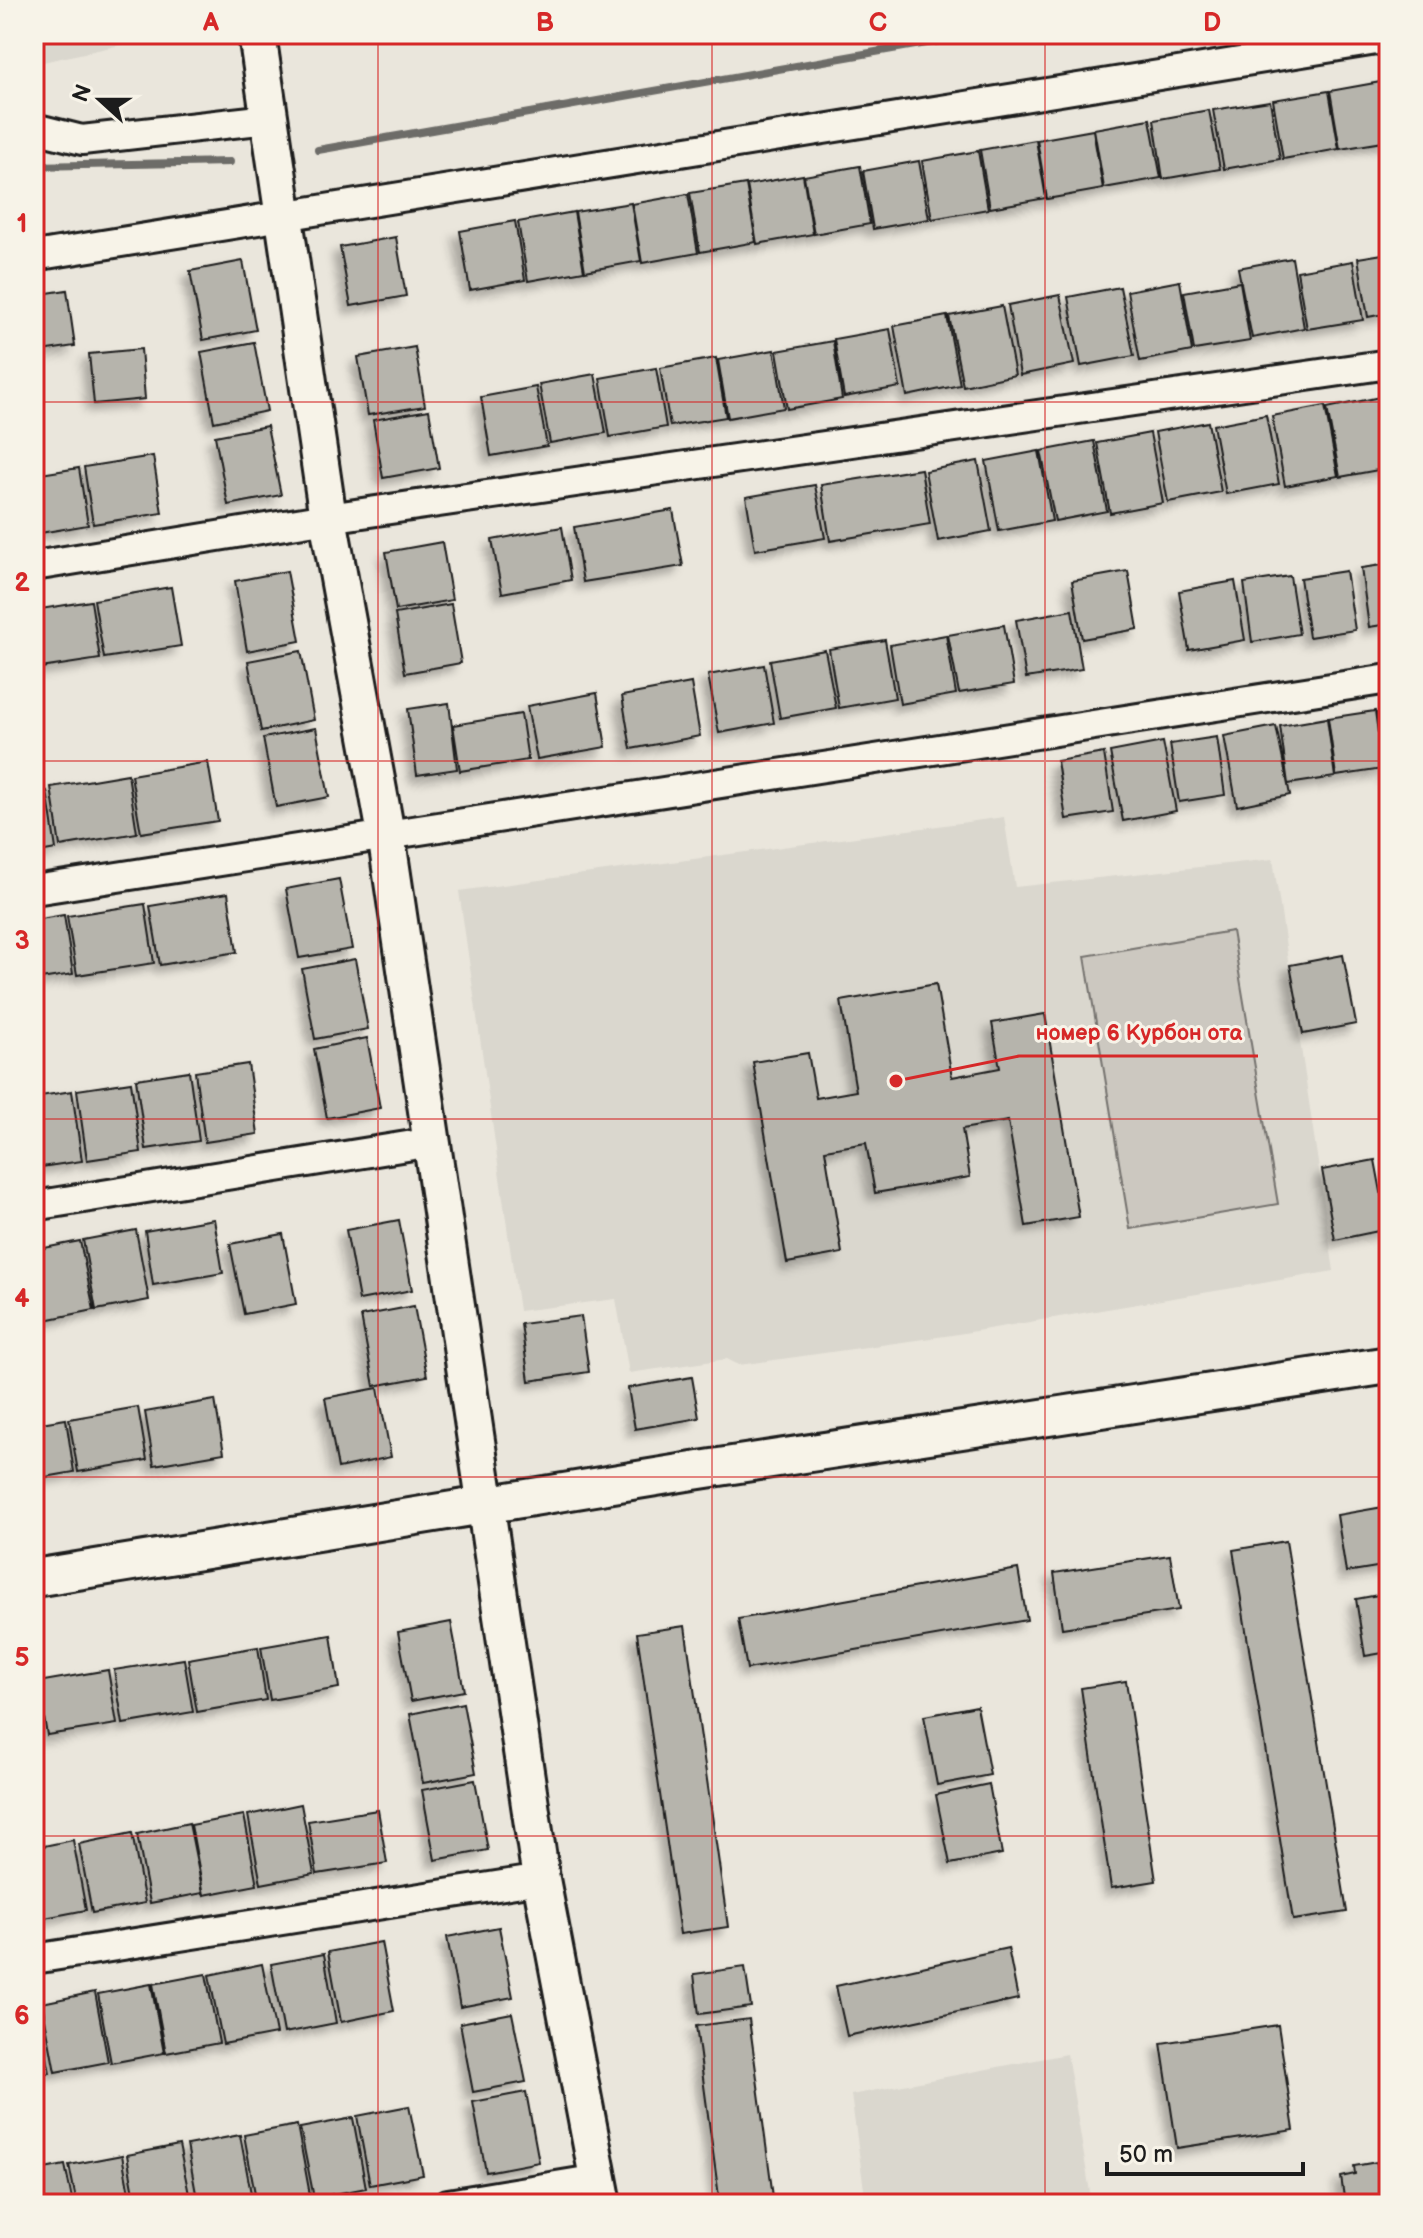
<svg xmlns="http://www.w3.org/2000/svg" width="1423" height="2238" viewBox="0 0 1423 2238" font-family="'Balsamiq Sans',sans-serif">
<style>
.built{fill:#dad7ce}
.green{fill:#ccc8c0;stroke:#74726e;stroke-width:2}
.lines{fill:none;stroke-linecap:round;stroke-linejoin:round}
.stream{stroke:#6d6c68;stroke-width:8}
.building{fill:#b6b4ac;stroke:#1c1c1c;stroke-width:2;filter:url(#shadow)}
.minor-casing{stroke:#1c1c1c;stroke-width:34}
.tertiary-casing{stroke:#1c1c1c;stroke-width:42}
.minor{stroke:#f7f3e8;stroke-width:28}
.tertiary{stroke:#f7f3e8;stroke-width:36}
.grid{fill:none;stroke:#d62828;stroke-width:2;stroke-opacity:0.55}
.leader{fill:none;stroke:#d62828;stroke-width:3}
.callout-dot{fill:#d62828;stroke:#f7f3e8;stroke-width:3}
.callout-label{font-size:22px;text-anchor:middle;font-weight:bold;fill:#d62828;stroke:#f7f3e8;stroke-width:6;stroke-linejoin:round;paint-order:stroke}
.neatline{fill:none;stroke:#d62828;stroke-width:3}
.grid-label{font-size:26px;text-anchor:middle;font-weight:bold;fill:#d62828}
</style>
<defs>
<filter id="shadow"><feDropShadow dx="-7" dy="7" stdDeviation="4" flood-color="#0004"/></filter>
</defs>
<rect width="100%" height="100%" fill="#eae6dc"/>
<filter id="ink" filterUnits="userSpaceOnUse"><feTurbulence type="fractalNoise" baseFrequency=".0125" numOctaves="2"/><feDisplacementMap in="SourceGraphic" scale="16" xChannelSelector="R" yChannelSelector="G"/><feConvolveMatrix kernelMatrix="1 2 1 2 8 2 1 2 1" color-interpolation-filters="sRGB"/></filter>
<g filter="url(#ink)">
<path class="built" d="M 34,34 L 170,34 L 34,64 Z
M 1004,817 L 1015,887 L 1273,859 L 1334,1271 L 952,1335 L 739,1365 L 727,1359 L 629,1373 L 616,1299 L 519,1311 L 459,891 Z
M 1067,2054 L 1092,2204 L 866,2204 L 851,2095 Z"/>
<path class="green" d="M 1232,931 L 1278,1204 L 1130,1229 L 1085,956 Z"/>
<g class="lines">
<path class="stream" d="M 318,150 L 978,34
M 34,166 L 230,162"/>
</g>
<path class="building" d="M 1386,81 L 1389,141 L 1340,149 L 1330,91 Z
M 1329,91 L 1339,149 L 1283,159 L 1273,100 Z
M 1270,101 L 1280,159 L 1224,169 L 1213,110 Z
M 1209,110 L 1220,169 L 1163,179 L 1154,120 Z
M 1150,119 L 1161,178 L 1104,188 L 1094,129 Z
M 1093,130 L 1103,189 L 1047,199 L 1037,140 Z
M 1036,140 L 1046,198 L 990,208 L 980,150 Z
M 978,151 L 988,209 L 932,219 L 922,161 Z
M 919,161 L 929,219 L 873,229 L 863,171 Z
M 860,166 L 870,224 L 814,234 L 804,176 Z
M 803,175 L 813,234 L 757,244 L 747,185 Z
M 746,184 L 756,242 L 700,252 L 690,193 Z
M 688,194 L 698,253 L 642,263 L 632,204 Z
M 631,203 L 641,261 L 585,271 L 575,212 Z
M 574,212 L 584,271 L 528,281 L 518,222 Z
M 515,221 L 525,280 L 470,290 L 460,231 Z
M 396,237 L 406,296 L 351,306 L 340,247 Z
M 1389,253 L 1389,313 L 1368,317 L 1358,258 Z
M 1292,258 L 1304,328 L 1252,338 L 1238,268 Z
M 243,261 L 256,330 L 203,340 L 190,271 Z
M 1353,261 L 1363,320 L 1307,329 L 1297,271 Z
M 1180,281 L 1192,351 L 1140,361 L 1127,291 Z
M 1240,282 L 1250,341 L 1194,350 L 1184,292 Z
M 1120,287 L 1134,356 L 1081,366 L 1068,297 Z
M 67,290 L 75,346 L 34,352 L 34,295 Z
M 1060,295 L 1074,364 L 1020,375 L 1008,305 Z
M 1002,306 L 1015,375 L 963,386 L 949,316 Z
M 947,316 L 960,385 L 907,396 L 894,326 Z
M 890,329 L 900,387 L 844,397 L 834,339 Z
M 833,341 L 842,399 L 787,409 L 777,351 Z
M 254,342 L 267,411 L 214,422 L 201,352 Z
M 415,347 L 425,406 L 368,415 L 358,357 Z
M 141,349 L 145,399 L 94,404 L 89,354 Z
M 774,350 L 784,408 L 728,418 L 718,360 Z
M 716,358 L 726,417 L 670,426 L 660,368 Z
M 656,368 L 666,427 L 610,437 L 600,378 Z
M 595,374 L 606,433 L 550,443 L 539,384 Z
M 536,387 L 547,446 L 491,456 L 481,397 Z
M 1380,397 L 1389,444 L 1389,468 L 1340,477 L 1327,408 Z
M 1325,406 L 1338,476 L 1285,486 L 1272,416 Z
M 429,410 L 439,468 L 383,478 L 373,420 Z
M 1266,415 L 1279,484 L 1226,494 L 1213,425 Z
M 1208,422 L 1221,492 L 1168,502 L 1155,432 Z
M 267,426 L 281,495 L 228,505 L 215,436 Z
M 1150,433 L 1163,503 L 1110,513 L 1097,443 Z
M 1094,441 L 1107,511 L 1055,521 L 1041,451 Z
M 1039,451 L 1052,521 L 999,531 L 986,461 Z
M 153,456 L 162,513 L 93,524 L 84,467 Z
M 978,461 L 991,531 L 938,541 L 925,471 Z
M 79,468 L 88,525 L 34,534 L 34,475 Z
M 921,469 L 930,524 L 830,541 L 821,485 Z
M 815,485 L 825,538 L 755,550 L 746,497 Z
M 673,510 L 683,566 L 583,582 L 574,527 Z
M 562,527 L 571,580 L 502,593 L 492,540 Z
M 442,542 L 452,600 L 396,610 L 386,552 Z
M 1389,564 L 1389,624 L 1369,627 L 1361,568 Z
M 287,571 L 300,641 L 247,651 L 235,581 Z
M 1128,571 L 1138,629 L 1082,639 L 1072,581 Z
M 1346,571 L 1355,630 L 1309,637 L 1300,578 Z
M 1290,576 L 1299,634 L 1252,642 L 1244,583 Z
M 1235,581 L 1245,640 L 1189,650 L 1179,591 Z
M 171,587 L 181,646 L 104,658 L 94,600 Z
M 91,601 L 100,659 L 34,669 L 34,610 Z
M 451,604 L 461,663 L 405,673 L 395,614 Z
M 1072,610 L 1082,669 L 1026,678 L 1016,620 Z
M 1004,625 L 1014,684 L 959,693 L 948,635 Z
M 946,635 L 956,694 L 900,704 L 890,645 Z
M 885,640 L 895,698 L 839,708 L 829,649 Z
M 825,650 L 836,708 L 780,718 L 770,660 Z
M 301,651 L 314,720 L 261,731 L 248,661 Z
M 764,665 L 774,723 L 719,733 L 708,675 Z
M 691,683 L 700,736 L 631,749 L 622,696 Z
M 597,693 L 606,747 L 537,759 L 527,706 Z
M 449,703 L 457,769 L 417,775 L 408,709 Z
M 1389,710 L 1389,779 L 1377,713 Z
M 1375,711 L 1383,769 L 1336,776 L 1328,718 Z
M 521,714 L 528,760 L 460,771 L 453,725 Z
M 1327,718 L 1335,777 L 1288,784 L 1280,726 Z
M 1276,726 L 1290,795 L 1237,806 L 1224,736 Z
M 316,728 L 329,797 L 276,807 L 263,738 Z
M 1217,737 L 1225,795 L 1179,802 L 1170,744 Z
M 1163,742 L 1176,811 L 1123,821 L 1110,752 Z
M 1104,753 L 1113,812 L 1066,819 L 1057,761 Z
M 208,762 L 218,821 L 141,833 L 131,775 Z
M 128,774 L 137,833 L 60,846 L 51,787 Z
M 47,791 L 56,849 L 34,853 L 34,793 Z
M 339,879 L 352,949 L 299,958 L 286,889 Z
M 228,893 L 237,952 L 160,965 L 150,906 Z
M 145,904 L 154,963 L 77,975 L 67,916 Z
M 64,915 L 73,974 L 34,980 L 34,920 Z
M 1343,955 L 1356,1024 L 1303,1034 L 1290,965 Z
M 355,959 L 368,1029 L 315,1039 L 302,969 Z
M 936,984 L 952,1077 L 1000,1068 L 992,1023 L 1045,1014 L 1079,1217 L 1026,1226 L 1008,1121 L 962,1129 L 970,1177 L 875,1193 L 866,1143 L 825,1150 L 842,1253 L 787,1263 L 753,1062 L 808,1053 L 816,1098 L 856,1091 L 841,1001 Z
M 367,1038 L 380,1108 L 327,1118 L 314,1049 Z
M 248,1064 L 258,1134 L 205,1142 L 195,1072 Z
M 189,1071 L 199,1141 L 146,1149 L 136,1079 Z
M 131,1082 L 141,1152 L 87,1160 L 77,1090 Z
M 72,1091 L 82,1161 L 34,1168 L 34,1097 Z
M 1375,1160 L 1388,1229 L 1335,1240 L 1322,1170 Z
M 214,1219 L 223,1273 L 153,1285 L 145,1231 Z
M 399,1220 L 412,1290 L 359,1300 L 346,1230 Z
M 136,1230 L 149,1300 L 96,1310 L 83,1240 Z
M 283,1234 L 296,1304 L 244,1314 L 230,1244 Z
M 80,1241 L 94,1310 L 40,1321 L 34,1285 L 34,1250 Z
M 414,1306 L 427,1376 L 374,1386 L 361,1316 Z
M 581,1316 L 589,1372 L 529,1381 L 521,1324 Z
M 692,1377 L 699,1418 L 635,1429 L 628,1388 Z
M 378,1388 L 391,1457 L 338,1468 L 325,1398 Z
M 215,1400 L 224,1453 L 154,1465 L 145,1412 Z
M 138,1407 L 147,1460 L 78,1472 L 69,1419 Z
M 66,1419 L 74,1472 L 34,1479 L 34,1424 Z
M 1389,1506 L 1389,1565 L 1346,1572 L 1337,1515 Z
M 1286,1541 L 1347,1912 L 1293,1920 L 1233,1550 Z
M 1170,1555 L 1179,1610 L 1062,1628 L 1054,1573 Z
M 1018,1569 L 1027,1620 L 747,1669 L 738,1619 Z
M 1389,1593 L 1389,1652 L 1365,1656 L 1356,1599 Z
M 451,1622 L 464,1691 L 411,1701 L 398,1632 Z
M 685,1626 L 728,1927 L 680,1934 L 637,1633 Z
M 331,1635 L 339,1688 L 270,1700 L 261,1647 Z
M 258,1647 L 266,1700 L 197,1712 L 188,1659 Z
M 184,1659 L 193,1712 L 123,1724 L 114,1670 Z
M 108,1670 L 117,1724 L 47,1735 L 38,1682 Z
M 1126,1681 L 1156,1881 L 1111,1888 L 1081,1688 Z
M 463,1703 L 476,1773 L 423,1783 L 410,1714 Z
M 977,1706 L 990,1775 L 937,1785 L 924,1716 Z
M 475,1780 L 488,1850 L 435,1860 L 422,1790 Z
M 989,1784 L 1002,1854 L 950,1864 L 936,1795 Z
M 301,1804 L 314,1874 L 261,1884 L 248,1815 Z
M 378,1810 L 387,1863 L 317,1874 L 308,1821 Z
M 244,1815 L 257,1885 L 204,1895 L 191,1825 Z
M 189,1823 L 203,1893 L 150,1903 L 137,1834 Z
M 132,1833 L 145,1903 L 92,1913 L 79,1844 Z
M 73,1840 L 86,1910 L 34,1920 L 34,1848 Z
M 499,1927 L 513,1997 L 460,2007 L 447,1937 Z
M 381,1942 L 394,2011 L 341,2022 L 328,1952 Z
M 1008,1948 L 1018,1999 L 847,2036 L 836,1986 Z
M 324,1954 L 336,2023 L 284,2033 L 271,1964 Z
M 262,1964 L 276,2034 L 223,2044 L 209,1975 Z
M 745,1967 L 751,2007 L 699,2014 L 694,1974 Z
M 206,1974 L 219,2043 L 166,2053 L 153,1984 Z
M 151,1984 L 164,2053 L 111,2063 L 98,1994 Z
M 95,1992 L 108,2062 L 55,2072 L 42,2003 Z
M 34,2004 L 37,2004 L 50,2073 L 34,2076 Z
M 512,2013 L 526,2082 L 473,2092 L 460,2023 Z
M 749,2019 L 774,2204 L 720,2204 L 696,2026 Z
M 1278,2025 L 1294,2130 L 1177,2148 L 1161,2043 Z
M 526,2092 L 539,2162 L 486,2172 L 473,2102 Z
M 409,2106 L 423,2175 L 370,2185 L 357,2116 Z
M 353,2118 L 366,2188 L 314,2198 L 300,2128 Z
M 297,2125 L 310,2195 L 257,2204 L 244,2135 Z
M 240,2135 L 253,2204 L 198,2204 L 187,2145 Z
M 179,2145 L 191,2204 L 136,2204 L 127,2155 Z
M 122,2155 L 131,2204 L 77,2204 L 69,2165 Z
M 1377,2162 L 1383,2204 L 1345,2204 L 1341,2177 L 1355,2174 L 1354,2166 Z
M 65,2165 L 73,2204 L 34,2204 L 34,2171 Z"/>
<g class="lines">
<defs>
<path id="minor" d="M 34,128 L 82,140 L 269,119
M 34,256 L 1389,38
M 34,566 L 328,518 L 1389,364
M 34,890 L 1389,679
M 34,1206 L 432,1142
M 34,1959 L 541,1879
M 448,2204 L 599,2179"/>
<path id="tertiary" d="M 257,34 L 328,518 L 386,834 L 541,1879 L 603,2204
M 34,1578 L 693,1471 L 1389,1365"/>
</defs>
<use href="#minor" class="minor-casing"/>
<use href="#tertiary" class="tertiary-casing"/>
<use href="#minor" class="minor"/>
<use href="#tertiary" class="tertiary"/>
</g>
</g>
<path class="grid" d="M 378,34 L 378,2204M 712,34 L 712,2204M 1045,34 L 1045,2204M 34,402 L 1389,402M 34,761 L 1389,761M 34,1119 L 1389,1119M 34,1477 L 1389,1477M 34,1836 L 1389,1836"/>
<path class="leader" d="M896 1081L1019 1056H1258"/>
<circle class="callout-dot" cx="896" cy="1081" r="8"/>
<g class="callout-label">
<text x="1139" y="1040">номер 6 Курбон ота</text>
</g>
<rect width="1423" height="2238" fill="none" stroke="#f7f3e8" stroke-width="88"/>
<g transform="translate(100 100) rotate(291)" stroke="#f7f3e8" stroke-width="6" paint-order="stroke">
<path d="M0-6L14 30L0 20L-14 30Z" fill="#1c1c1c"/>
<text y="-12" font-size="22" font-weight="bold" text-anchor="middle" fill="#1c1c1c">N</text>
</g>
<path d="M1107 2162v12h196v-12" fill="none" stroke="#1c1c1c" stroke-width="4"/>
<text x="1119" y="2162" font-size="24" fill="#1c1c1c" stroke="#f7f3e8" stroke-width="6" paint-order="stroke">50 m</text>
<rect x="44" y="44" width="1335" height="2150" class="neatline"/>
<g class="grid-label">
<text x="211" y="31">A</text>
<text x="545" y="31">B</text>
<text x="878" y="31">C</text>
<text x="1212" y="31">D</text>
<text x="22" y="232">1</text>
<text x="22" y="591">2</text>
<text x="22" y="949">3</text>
<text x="22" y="1307">4</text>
<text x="22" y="1666">5</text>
<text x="22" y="2024">6</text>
</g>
</svg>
